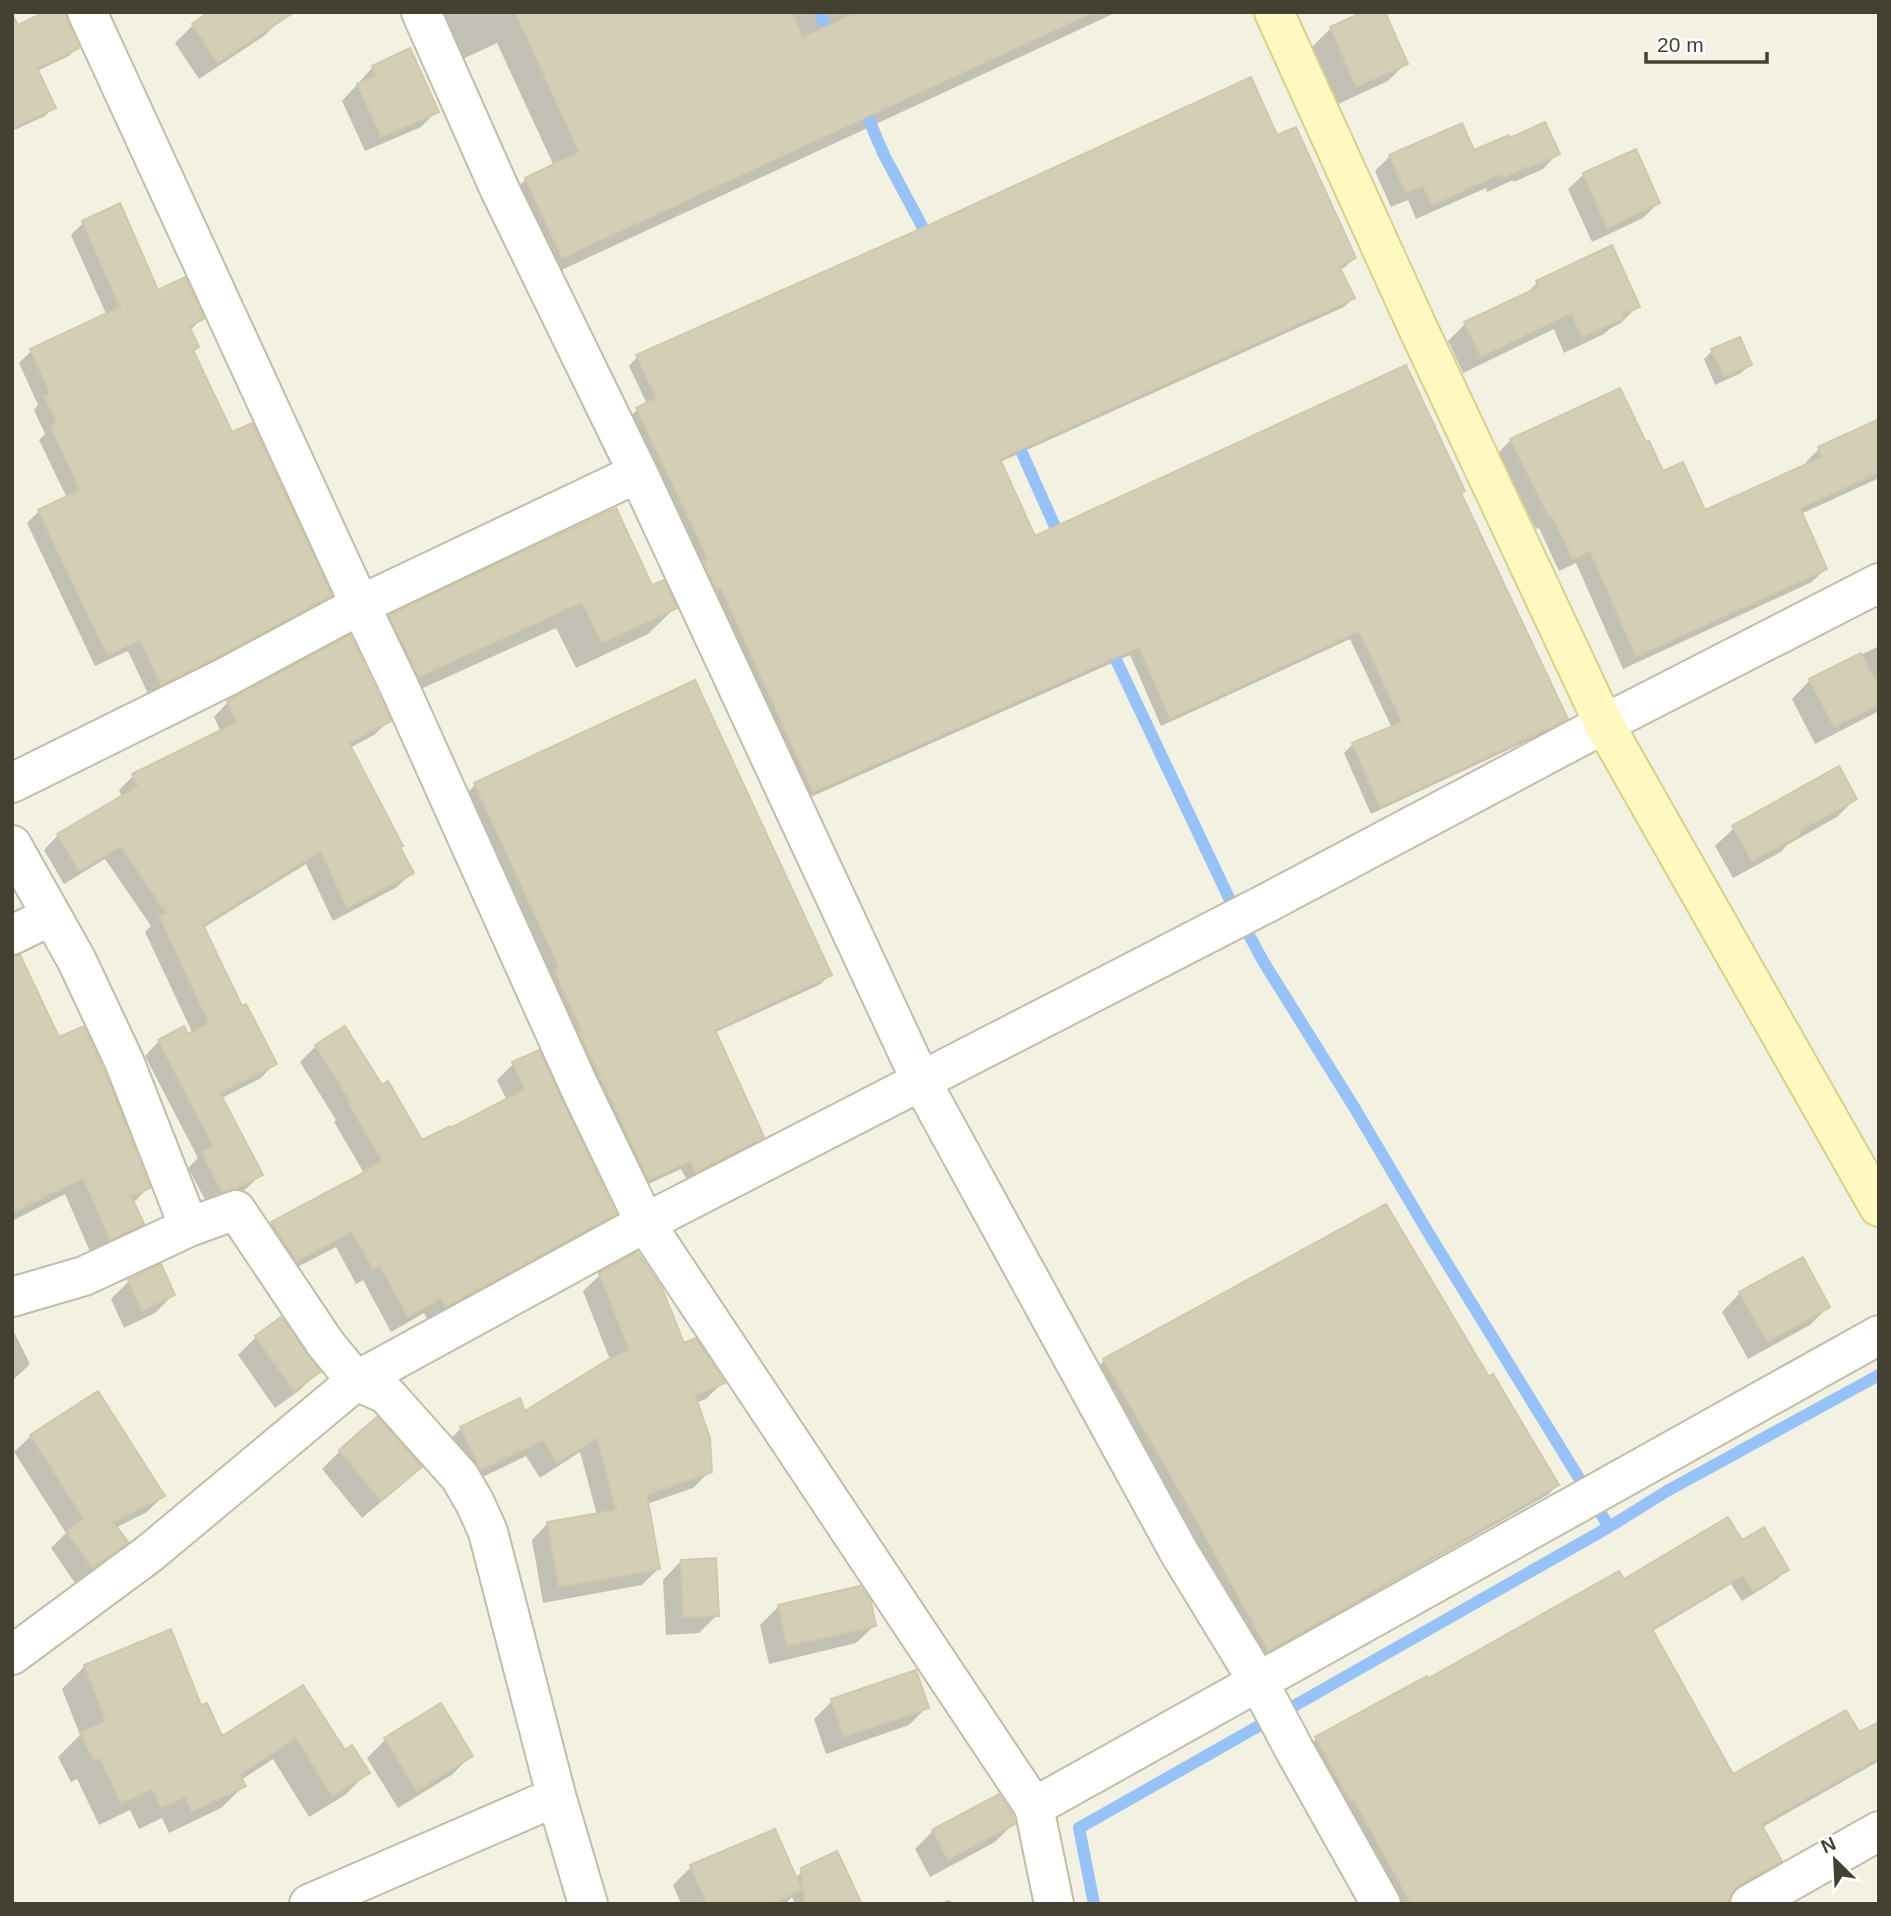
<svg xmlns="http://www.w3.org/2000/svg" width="1891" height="1916" viewBox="0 0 1891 1916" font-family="Arial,sans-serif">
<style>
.shadow{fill:#0003}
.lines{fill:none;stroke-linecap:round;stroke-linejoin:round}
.stream{stroke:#97c2f8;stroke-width:12}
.building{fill:#d5ceb7;stroke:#d1c8a9;stroke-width:2}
.street-casing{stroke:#c2bda7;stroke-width:42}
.secondary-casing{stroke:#d8d08c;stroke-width:42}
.street{stroke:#fff;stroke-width:38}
.secondary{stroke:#fff9c1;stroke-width:38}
</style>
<rect width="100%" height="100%" fill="#f3f1e2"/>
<path class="shadow" d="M 428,12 L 1117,12 L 540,280 L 503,202 L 526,179 L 554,166 L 497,43 L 452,64 Z
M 282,18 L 264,36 L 199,79 L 175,43 L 193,25 Z
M 65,22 L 77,47 L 69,56 L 37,71 L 54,107 L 45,116 L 12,131 L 12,30 Z
M 1331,28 L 1406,63 L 1388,81 L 1338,104 L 1312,47 Z
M 373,67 L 437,111 L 421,127 L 365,151 L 342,101 Z
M 1276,138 L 1354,258 L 1345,267 L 1339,270 L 1353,298 L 1344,307 L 1000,462 L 1034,538 L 1460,494 L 1565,718 L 1557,727 L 1371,814 L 1344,753 L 1353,744 L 1392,728 L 1350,639 L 1161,726 L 1130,655 L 804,800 L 628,418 L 637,410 L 647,404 L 629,366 L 637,357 Z
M 1473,153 L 1558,153 L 1543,169 L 1514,182 L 1513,180 L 1487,192 L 1486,188 L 1416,219 L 1408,200 L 1391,207 L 1375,171 L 1390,156 Z
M 1584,174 L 1658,203 L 1643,218 L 1592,242 L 1568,189 Z
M 83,223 L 157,292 L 202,318 L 190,331 L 197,347 L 192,352 L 231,435 L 329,595 L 317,607 L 202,669 L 149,696 L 128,651 L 95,666 L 27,523 L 39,511 L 67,498 L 39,440 L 45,434 L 34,410 L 38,405 L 19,363 L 31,351 L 107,316 L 71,235 Z
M 1537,283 L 1638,306 L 1621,323 L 1611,328 L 1604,334 L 1564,353 L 1554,329 L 1463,373 L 1448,341 L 1465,324 L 1524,296 Z
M 1712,351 L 1750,364 L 1741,373 L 1715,385 L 1704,359 Z
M 1879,421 L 1879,478 L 1801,514 L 1825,569 L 1812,582 L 1623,669 L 1576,563 L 1559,571 L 1539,528 L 1536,529 L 1498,453 L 1511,440 L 1645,444 L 1662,473 L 1704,512 L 1808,465 L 1806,462 L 1819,449 Z
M 651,587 L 675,608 L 648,634 L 576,668 L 556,628 L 392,702 L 364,643 L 390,617 Z
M 1879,646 L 1879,711 L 1815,744 L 1792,699 L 1810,680 Z
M 694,682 L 829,975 L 821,984 L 714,1033 L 762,1137 L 753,1145 L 687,1180 L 681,1169 L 640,1188 L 547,980 L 551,976 L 466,794 L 475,785 Z
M 228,702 L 389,721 L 374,735 L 350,748 L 412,872 L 397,887 L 333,921 L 306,864 L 203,928 L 242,1008 L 275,1063 L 261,1078 L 220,1099 L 261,1174 L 246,1189 L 220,1202 L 208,1205 L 188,1168 L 198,1158 L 145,1056 L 159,1041 L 187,1036 L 193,1034 L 145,932 L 151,926 L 105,859 L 64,884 L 44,850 L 58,835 L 122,797 L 119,790 L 133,776 L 221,732 L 214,717 Z
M 1855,799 L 1837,817 L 1787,845 L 1781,852 L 1733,878 L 1715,846 L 1734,828 Z
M 344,1028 L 381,1087 L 421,1143 L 450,1131 L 507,1101 L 497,1080 L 513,1064 L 614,1213 L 598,1230 L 429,1322 L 424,1313 L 391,1332 L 363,1280 L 356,1284 L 336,1247 L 280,1276 L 256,1240 L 272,1224 L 360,1177 L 364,1173 L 334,1122 L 336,1120 L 300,1062 L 316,1046 Z
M 12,1135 L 148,1188 L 133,1203 L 142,1224 L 124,1241 L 92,1256 L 65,1194 L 12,1221 Z
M 600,1275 L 683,1346 L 723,1382 L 706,1399 L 696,1403 L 710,1471 L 693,1488 L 647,1504 L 658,1569 L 642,1585 L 543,1603 L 532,1540 L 548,1523 L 597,1515 L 580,1452 L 540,1478 L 526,1456 L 464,1486 L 445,1445 L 461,1428 L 524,1414 L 610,1360 L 583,1291 Z
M 129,1281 L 173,1295 L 155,1313 L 124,1328 L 111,1299 Z
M 1740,1293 L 1828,1307 L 1810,1325 L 1748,1359 L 1722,1312 Z
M 12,1328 L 30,1364 L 12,1381 Z
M 256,1337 L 318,1372 L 300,1390 L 275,1408 L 238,1355 Z
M 1104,1361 L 1488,1379 L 1557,1485 L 1549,1494 L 1259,1658 L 1096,1369 Z
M 98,1393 L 163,1496 L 147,1512 L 115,1528 L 125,1542 L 109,1558 L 75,1583 L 51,1548 L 66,1533 L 14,1452 L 31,1436 Z
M 340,1451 L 419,1467 L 401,1485 L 362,1518 L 322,1469 Z
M 1742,1543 L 1787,1570 L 1776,1580 L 1742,1601 L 1731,1584 L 1651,1632 L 1732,1776 L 1858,1734 L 1879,1724 L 1879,1761 L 1761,1828 L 1779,1861 L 1769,1872 L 1729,1894 L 1720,1904 L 1394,1904 L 1306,1749 L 1316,1739 L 1623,1582 Z
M 681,1561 L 717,1615 L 699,1633 L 666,1635 L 663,1580 Z
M 779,1606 L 875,1625 L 856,1643 L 769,1664 L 760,1625 Z
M 85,1666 L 200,1708 L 222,1739 L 303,1688 L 344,1752 L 367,1773 L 345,1795 L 309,1817 L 273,1759 L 241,1780 L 244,1786 L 221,1808 L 169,1833 L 162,1818 L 139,1829 L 130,1810 L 99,1825 L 77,1779 L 71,1782 L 58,1757 L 80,1735 L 62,1689 Z
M 832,1701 L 927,1707 L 909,1725 L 826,1754 L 814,1719 Z
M 385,1740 L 471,1755 L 453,1774 L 398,1808 L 367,1758 Z
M 1013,1824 L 995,1842 L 930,1877 L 915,1849 L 933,1831 Z
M 691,1867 L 795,1879 L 805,1868 L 850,1904 L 795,1904 L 792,1897 L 785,1904 L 681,1904 L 673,1885 Z
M 950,1900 L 951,1904 L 934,1904 Z"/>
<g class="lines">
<path class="stream" d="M 819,12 L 832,40
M 862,104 L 884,155 L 930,241
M 1014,435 L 1061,540
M 1109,645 L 1228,896 L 1263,961 L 1354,1107 L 1429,1234 L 1609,1527
M 1094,1904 L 1079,1828 L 1609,1527 L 1667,1491 L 1879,1375"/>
</g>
<path class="building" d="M 45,12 L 66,12 L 67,21 L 79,48 L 37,68 L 56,108 L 12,128 L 12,14 L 18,25 Z
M 209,12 L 294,12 L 218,63 L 192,24 Z
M 515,12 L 791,12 L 803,37 L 857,12 L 1094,12 L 562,258 L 525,178 L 579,152 Z
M 1363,12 L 1385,12 L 1408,64 L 1356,87 L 1330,27 Z
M 410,48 L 439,112 L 381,137 L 357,84 L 376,76 L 372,66 Z
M 1251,77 L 1277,135 L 1296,127 L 1356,258 L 1339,266 L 1355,298 L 1000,459 L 1035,536 L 1406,365 L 1465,491 L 1461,493 L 1568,719 L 1380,807 L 1352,743 L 1402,722 L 1359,631 L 1170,719 L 1139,647 L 813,792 L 721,588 L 716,590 L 703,561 L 708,559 L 636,408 L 656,398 L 636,355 L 925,227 Z
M 1545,122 L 1560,154 L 1529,168 L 1528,166 L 1503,178 L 1501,174 L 1432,205 L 1423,186 L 1406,193 L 1389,155 L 1462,123 L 1474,150 L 1509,135 L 1510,138 Z
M 1636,149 L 1660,203 L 1607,228 L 1583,173 Z
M 120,203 L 158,290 L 185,277 L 204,319 L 189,326 L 199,347 L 193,350 L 232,432 L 252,423 L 332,595 L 216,658 L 161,685 L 140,640 L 107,655 L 38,510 L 80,490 L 50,426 L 57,423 L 44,396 L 50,393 L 30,349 L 120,307 L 82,221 Z
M 1612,245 L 1640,307 L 1622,314 L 1624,318 L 1582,337 L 1571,313 L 1481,357 L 1464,322 L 1539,287 L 1536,281 Z
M 1740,337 L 1752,365 L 1724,377 L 1711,349 Z
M 1620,388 L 1646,442 L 1649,441 L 1663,471 L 1683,462 L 1705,510 L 1822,457 L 1818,447 L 1879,419 L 1879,472 L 1800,508 L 1827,569 L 1636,657 L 1590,551 L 1573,559 L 1552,516 L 1549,517 L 1510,439 Z
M 616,508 L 652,585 L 664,580 L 677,608 L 602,643 L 582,602 L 419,677 L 389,615 Z
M 350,635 L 391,721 L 349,743 L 403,846 L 400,847 L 414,873 L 347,908 L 321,851 L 203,925 L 242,1006 L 246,1004 L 277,1064 L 220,1093 L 263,1175 L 236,1188 L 222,1192 L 201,1152 L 213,1146 L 158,1040 L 184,1026 L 188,1034 L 209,1023 L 159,916 L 166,913 L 121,846 L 79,871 L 57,834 L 138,786 L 132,774 L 237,722 L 227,701 Z
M 1861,653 L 1879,688 L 1879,704 L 1834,727 L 1809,679 Z
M 695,680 L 832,975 L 715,1030 L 764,1137 L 696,1172 L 690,1161 L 649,1180 L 579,1032 L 582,1031 L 554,970 L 559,967 L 474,783 Z
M 1839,766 L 1857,799 L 1800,831 L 1801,834 L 1752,861 L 1732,826 Z
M 20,955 L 59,1037 L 84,1026 L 111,1087 L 150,1188 L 131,1196 L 144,1224 L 110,1240 L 83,1178 L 12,1213 L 12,957 Z
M 345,1026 L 382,1085 L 388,1081 L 422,1140 L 450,1126 L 451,1128 L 525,1089 L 512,1062 L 539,1050 L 616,1214 L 446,1307 L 441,1298 L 408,1317 L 380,1266 L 373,1269 L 352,1232 L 297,1261 L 271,1222 L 367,1171 L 366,1169 L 382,1161 L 349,1104 L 351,1103 L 315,1045 Z
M 1386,1204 L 1489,1377 L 1493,1374 L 1559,1485 L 1268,1651 L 1198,1523 L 1103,1359 Z
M 637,1252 L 662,1288 L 684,1343 L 696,1338 L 725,1383 L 695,1395 L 710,1438 L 712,1472 L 647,1495 L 660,1569 L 559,1587 L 547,1522 L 616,1510 L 597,1438 L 557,1463 L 543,1440 L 481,1470 L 460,1427 L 520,1398 L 525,1411 L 606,1361 L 629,1350 L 599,1273 Z
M 1803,1257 L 1830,1307 L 1767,1342 L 1739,1292 Z
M 161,1264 L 175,1295 L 142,1311 L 128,1280 Z
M 281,1317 L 320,1372 L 294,1391 L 255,1336 Z
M 98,1391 L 165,1496 L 113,1522 L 128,1542 L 92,1568 L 66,1531 L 84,1519 L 30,1435 Z
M 377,1417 L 422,1467 L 381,1501 L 339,1450 Z
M 1728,1517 L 1742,1540 L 1764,1527 L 1789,1570 L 1753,1591 L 1743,1575 L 1652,1629 L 1733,1774 L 1846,1710 L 1859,1732 L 1879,1722 L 1879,1758 L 1761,1824 L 1782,1861 L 1739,1885 L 1731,1894 L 1728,1904 L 1411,1904 L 1354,1800 L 1351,1802 L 1315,1737 L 1427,1676 L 1429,1678 L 1619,1571 L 1624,1579 Z
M 716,1558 L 719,1616 L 683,1617 L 681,1560 Z
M 860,1586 L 871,1602 L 876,1626 L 787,1646 L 778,1605 Z
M 171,1629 L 201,1705 L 207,1703 L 222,1736 L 303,1685 L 345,1750 L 352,1745 L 370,1773 L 332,1796 L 296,1738 L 240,1775 L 246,1786 L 192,1812 L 185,1797 L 161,1808 L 152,1789 L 121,1804 L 100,1758 L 94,1761 L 80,1733 L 106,1721 L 84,1665 Z
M 916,1670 L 929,1708 L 844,1737 L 831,1699 Z
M 441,1703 L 473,1756 L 417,1791 L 384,1738 Z
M 999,1794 L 1013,1816 L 1015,1824 L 948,1860 L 932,1830 Z
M 775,1829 L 802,1890 L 769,1904 L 707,1904 L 690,1865 Z
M 837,1851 L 862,1904 L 805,1904 L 801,1868 Z"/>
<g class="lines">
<defs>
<path id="street" d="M 87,12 L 360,605 L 399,686 L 579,1086 L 645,1223 L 1034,1807 L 1054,1904
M 421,12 L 500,190 L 638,473 L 921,1081 L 1179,1552 L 1259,1683 L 1294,1749 L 1381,1904
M 12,783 L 226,677 L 360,605 L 638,473
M 12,845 L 77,961 L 124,1061 L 189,1227
M 12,935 L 51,916
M 12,1297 L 84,1276 L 189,1227 L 236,1210 L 325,1343 L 356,1381 L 386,1394 L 460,1477 L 475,1503 L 488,1532 L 557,1799 L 588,1904
M 12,1655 L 150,1553 L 356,1381 L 645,1223 L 1265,904 L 1604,724 L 1879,583
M 1034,1807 L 1879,1335
M 309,1904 L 537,1805 L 557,1799
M 1750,1904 L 1879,1831"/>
<path id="secondary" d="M 1274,12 L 1416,324 L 1604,724 L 1879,1207"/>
</defs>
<use href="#street" class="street-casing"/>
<use href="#secondary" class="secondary-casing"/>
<use href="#street" class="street"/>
<use href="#secondary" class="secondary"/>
</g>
<rect width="1891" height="1916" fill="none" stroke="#454132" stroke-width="28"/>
<g transform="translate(1835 1860) rotate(336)" stroke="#ffffff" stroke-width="5" paint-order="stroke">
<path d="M0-5L12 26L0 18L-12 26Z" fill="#454132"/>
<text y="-10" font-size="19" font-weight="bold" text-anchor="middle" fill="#454132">N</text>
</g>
<path d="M1646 52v10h121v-10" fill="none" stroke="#454132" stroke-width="3.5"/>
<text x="1657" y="52" font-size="21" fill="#454132" stroke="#ffffff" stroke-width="5" paint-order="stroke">20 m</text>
</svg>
